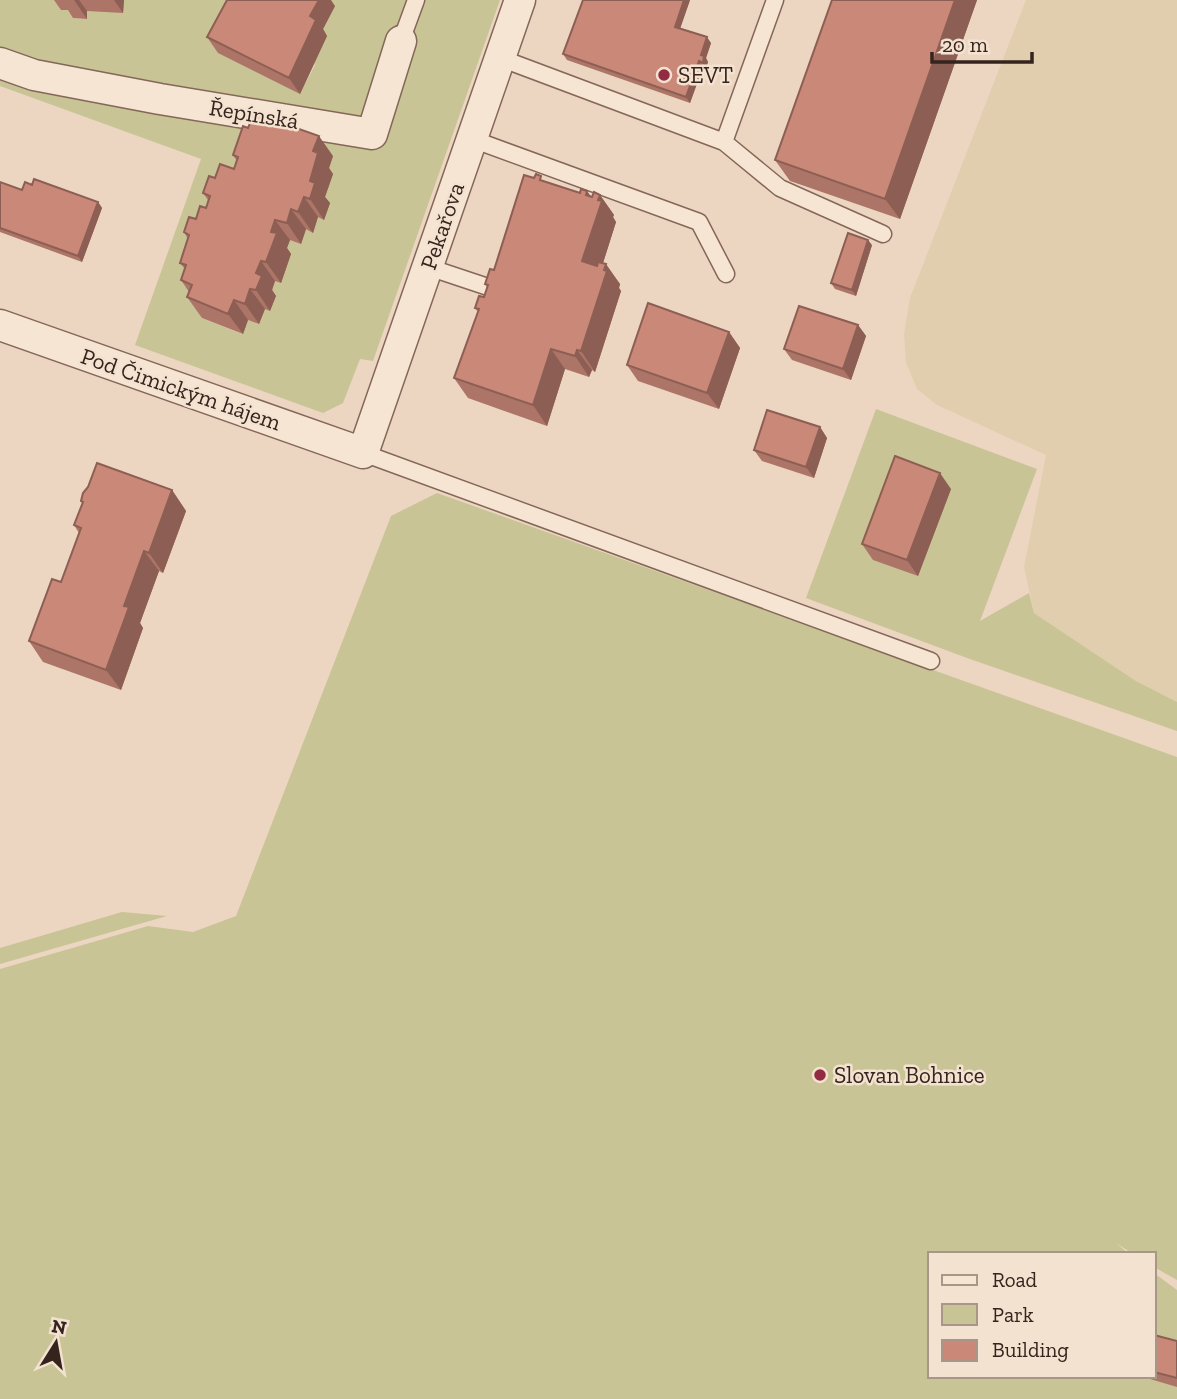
<svg xmlns="http://www.w3.org/2000/svg" width="1177" height="1399" viewBox="0 0 1177 1399" font-family="'Zilla Slab',serif">
<style>
.farmland{fill:#e1ceaf}
.green{fill:#c9c495;fill-rule:evenodd}
.lines{fill:none;stroke-linecap:round;stroke-linejoin:round}
.service-casing{stroke:#846759;stroke-width:19}
.minor-casing{stroke:#846759;stroke-width:33}
.service{stroke:#f7e5d4;stroke-width:16}
.minor{stroke:#f7e5d4;stroke-width:30}
.wall{fill:#ad7567}
.shaded-wall{fill:#8d5f54}
.building{fill:#c98878;stroke:#8d5f54;stroke-width:2}
.poi-dot{fill:#912c43;stroke:#f4e2d0;stroke-width:2.5}
.labels{text-anchor:middle;stroke-width:5;stroke-linejoin:round;paint-order:stroke}
.poi-label{font-size:23px;fill:#35231d;stroke:#f4e2d0;text-anchor:start}
.street-label{font-size:23px;fill:#35231d;stroke:#f4e2d0}
</style>
<rect width="100%" height="100%" fill="#ecd6c1"/>
<path class="farmland" d="M 1026,0 L 1177,0 L 1177,702 L 1136,681 L 1034,613 L 1024,567 L 1046,455 L 937,405 L 917,389 L 906,363 L 904,334 L 910,298 Z"/>
<path class="green" d="M 0,0 L 62,0 L 73,11 L 73,18 L 86,19 L 87,11 L 124,0 L 246,0 L 300,93 L 315,65 L 313,63 L 321,32 L 323,0 L 500,0 L 373,361 L 360,359 L 343,403 L 323,413 L 135,345 L 201,159 L 0,86 ZM 329,186 L 313,232 L 306,229 L 290,240 L 286,252 L 291,254 L 281,282 L 275,281 L 270,294 L 276,297 L 270,311 L 265,309 L 259,324 L 248,320 L 242,334 L 202,318 Z
M 876,409 L 1037,469 L 980,621 L 1029,593 L 1034,613 L 1136,681 L 1177,702 L 1177,731 L 967,658 L 806,598 Z
M 437,493 L 1177,757 L 1177,1280 L 1154,1267 L 1154,1254 L 1133,1254 L 1116,1243 L 1129,1254 L 930,1254 L 930,1376 L 1154,1376 L 1154,1273 L 1177,1290 L 1177,1399 L 0,1399 L 0,969 L 148,926 L 193,932 L 236,916 L 391,516 Z
M 122,912 L 167,916 L 0,964 L 0,948 Z"/>
<g class="lines">
<defs>
<path id="service" d="M 401,41 L 416,0
M 500,58 L 724,142 L 780,188 L 883,234
M 472,139 L 699,222 L 726,274
M 724,142 L 775,0
M 428,267 L 503,292
M 363,453 L 931,661"/>
<path id="minor" d="M 0,63 L 34,75 L 160,99 L 372,134 L 401,41
M 0,325 L 363,453 L 520,0"/>
</defs>
<use href="#service" class="service-casing"/>
<use href="#minor" class="minor-casing"/>
<use href="#service" class="service"/>
<use href="#minor" class="minor"/>
</g>
<path class="wall" d="M 54,0 L 124,0 L 123,13 L 87,11 L 87,19 L 73,18 L 68,10 L 61,10 Z
M 583,0 L 690,0 L 680,28 L 711,43 L 706,58 L 708,62 L 706,68 L 703,67 L 690,103 L 567,60 L 563,54 Z
M 832,0 L 977,0 L 900,219 L 790,181 L 775,160 Z
M 335,6 L 323,29 L 327,36 L 300,94 L 218,53 L 207,37 Z
M 233,155 L 333,156 L 329,168 L 333,174 L 325,197 L 330,203 L 324,220 L 318,217 L 313,233 L 306,229 L 301,244 L 290,240 L 287,248 L 291,254 L 281,283 L 275,281 L 272,290 L 276,296 L 270,311 L 265,309 L 259,324 L 248,320 L 243,334 L 202,318 L 187,297 L 189,292 L 181,280 L 185,269 L 180,263 L 188,239 L 184,232 L 206,208 L 208,200 L 203,193 L 234,169 L 237,161 Z
M 0,182 L 22,190 L 32,185 L 98,202 L 102,208 L 82,262 L 0,232 Z
M 545,182 L 580,193 L 587,191 L 591,197 L 600,195 L 614,215 L 613,217 L 616,222 L 603,263 L 620,284 L 619,288 L 621,291 L 595,372 L 592,370 L 589,377 L 565,369 L 547,426 L 468,398 L 454,378 L 478,312 L 475,308 L 484,297 L 487,287 L 485,284 Z
M 872,245 L 856,296 L 835,289 L 831,283 Z
M 858,325 L 866,336 L 851,380 L 792,360 L 784,349 Z
M 729,332 L 740,348 L 719,409 L 638,381 L 627,365 Z
M 820,427 L 827,438 L 814,478 L 762,461 L 754,450 Z
M 951,489 L 918,576 L 873,560 L 862,544 Z
M 172,490 L 186,511 L 163,573 L 159,571 L 140,623 L 143,628 L 121,690 L 43,662 L 29,641 L 61,582 L 79,533 L 74,525 L 82,503 L 81,501 Z
M 1154,1335 L 1177,1341 L 1177,1387 L 1140,1376 L 1154,1376 Z"/>
<path class="shaded-wall" d="M 74,0 L 79,0 L 87,11 L 87,19 Z
M 114,0 L 124,0 L 123,13 Z
M 319,0 L 331,0 L 335,6 L 323,29 L 327,36 L 300,94 L 289,78 L 310,16 Z
M 684,0 L 690,0 L 679,32 L 675,27 Z
M 955,0 L 977,0 L 900,219 L 885,199 Z
M 707,37 L 711,43 L 706,58 L 708,62 L 706,68 L 703,63 L 701,55 Z
M 699,61 L 703,67 L 690,103 L 686,97 Z
M 319,136 L 333,156 L 329,168 L 333,174 L 325,197 L 330,203 L 324,220 L 310,199 L 310,181 L 313,151 Z
M 587,191 L 599,209 L 598,200 L 600,195 L 614,215 L 613,217 L 616,222 L 597,282 L 582,261 L 586,195 Z
M 304,197 L 318,217 L 313,233 L 298,212 Z
M 98,202 L 102,208 L 82,262 L 78,256 Z
M 291,209 L 306,229 L 301,244 L 287,223 Z
M 275,220 L 290,240 L 287,248 L 291,254 L 281,283 L 266,262 L 271,232 Z
M 868,240 L 872,245 L 856,296 L 852,290 Z
M 261,261 L 275,281 L 272,290 L 276,296 L 270,311 L 256,290 L 256,273 Z
M 606,264 L 620,284 L 619,288 L 621,291 L 595,372 L 581,351 Z
M 250,289 L 265,309 L 259,324 L 245,304 Z
M 234,300 L 248,320 L 243,334 L 228,314 Z
M 858,325 L 866,336 L 851,380 L 843,369 Z
M 729,332 L 740,348 L 719,409 L 707,393 Z
M 551,349 L 565,369 L 547,426 L 533,405 Z
M 577,350 L 592,370 L 589,377 L 575,356 Z
M 820,427 L 827,438 L 814,478 L 806,467 Z
M 940,473 L 951,489 L 918,576 L 907,560 Z
M 172,490 L 186,511 L 163,573 L 149,553 Z
M 144,551 L 159,571 L 140,623 L 143,628 L 121,690 L 106,670 L 124,606 Z"/>
<path class="building" d="M 227,0 L 319,0 L 310,16 L 316,20 L 289,78 L 207,37 Z
M 583,0 L 684,0 L 675,27 L 707,37 L 701,55 L 704,56 L 703,63 L 699,61 L 686,97 L 563,54 Z
M 832,0 L 955,0 L 885,199 L 775,160 Z
M 254,113 L 319,136 L 313,151 L 318,153 L 310,181 L 315,183 L 310,199 L 304,197 L 298,212 L 291,209 L 287,223 L 275,220 L 271,232 L 277,233 L 266,262 L 261,261 L 256,273 L 262,276 L 256,290 L 250,289 L 245,304 L 234,300 L 228,314 L 187,297 L 192,285 L 181,280 L 186,265 L 180,263 L 189,235 L 184,232 L 189,217 L 196,219 L 200,206 L 206,208 L 210,196 L 203,193 L 209,176 L 215,178 L 220,164 L 234,169 L 238,157 L 233,155 L 243,126 L 248,128 Z
M 536,174 L 541,176 L 540,180 L 580,193 L 581,189 L 587,191 L 586,195 L 592,197 L 594,192 L 600,195 L 598,200 L 602,201 L 582,261 L 597,266 L 598,262 L 606,264 L 604,270 L 607,271 L 581,351 L 577,350 L 575,356 L 551,349 L 533,405 L 454,378 L 479,309 L 475,308 L 479,296 L 484,297 L 488,285 L 485,284 L 490,269 L 494,270 L 524,175 L 534,178 Z
M 34,179 L 98,202 L 78,256 L 0,228 L 0,182 L 22,190 L 25,182 L 32,185 Z
M 848,233 L 868,240 L 852,290 L 831,283 Z
M 648,303 L 729,332 L 707,393 L 627,365 Z
M 799,306 L 858,325 L 843,369 L 784,349 Z
M 767,410 L 820,427 L 806,467 L 754,450 Z
M 895,456 L 940,473 L 907,560 L 862,544 Z
M 97,463 L 172,490 L 149,553 L 144,551 L 124,606 L 129,607 L 106,670 L 29,641 L 52,579 L 61,582 L 81,528 L 74,525 L 83,502 L 81,501 L 83,493 L 88,487 Z
M 1154,1335 L 1177,1341 L 1177,1378 L 1154,1372 Z"/>
<g class="poi-dot">
<circle cx="664" cy="75" r="7"/>
<circle cx="820" cy="1075" r="7"/>
</g>
<g class="labels">
<g class="poi-label">
<text x="678" y="83">SEVT</text>
<text x="834" y="1083">Slovan Bohnice</text>
</g>
<g class="street-label">
<text transform="translate(254 114) rotate(9)" y="8">Řepínská</text>
<text transform="translate(442 226) rotate(-71)" y="8">Pekařova</text>
<text transform="translate(181 389) rotate(19)" y="8">Pod Čimickým hájem</text>
</g>
</g>
<rect x="928" y="1252" width="228" height="126" fill="#f4e2d0" stroke="#a89688" stroke-width="2"/>
<rect x="942" y="1275" width="35" height="10" fill="#f7e5d4" stroke="#a89688" stroke-width="2"/>
<text x="992" y="1287" font-size="21" fill="#35231d">Road</text>
<rect x="942" y="1304" width="35" height="21" fill="#c9c495" stroke="#a89688" stroke-width="2"/>
<text x="992" y="1322" font-size="21" fill="#35231d">Park</text>
<rect x="942" y="1340" width="35" height="21" fill="#c98878" stroke="#a89688" stroke-width="2"/>
<text x="992" y="1357" font-size="21" fill="#35231d">Building</text>
<g transform="translate(56 1343) rotate(11)" stroke="#f4e2d0" stroke-width="5" paint-order="stroke">
<path d="M0-5L12 26L0 18L-12 26Z" fill="#35231d"/>
<text y="-10" font-size="19" font-weight="bold" text-anchor="middle" fill="#35231d">N</text>
</g>
<path d="M932 52v10h100v-10" fill="none" stroke="#35231d" stroke-width="3.5"/>
<text x="942" y="52" font-size="21" fill="#35231d" stroke="#f4e2d0" stroke-width="5" paint-order="stroke">20 m</text>
</svg>
